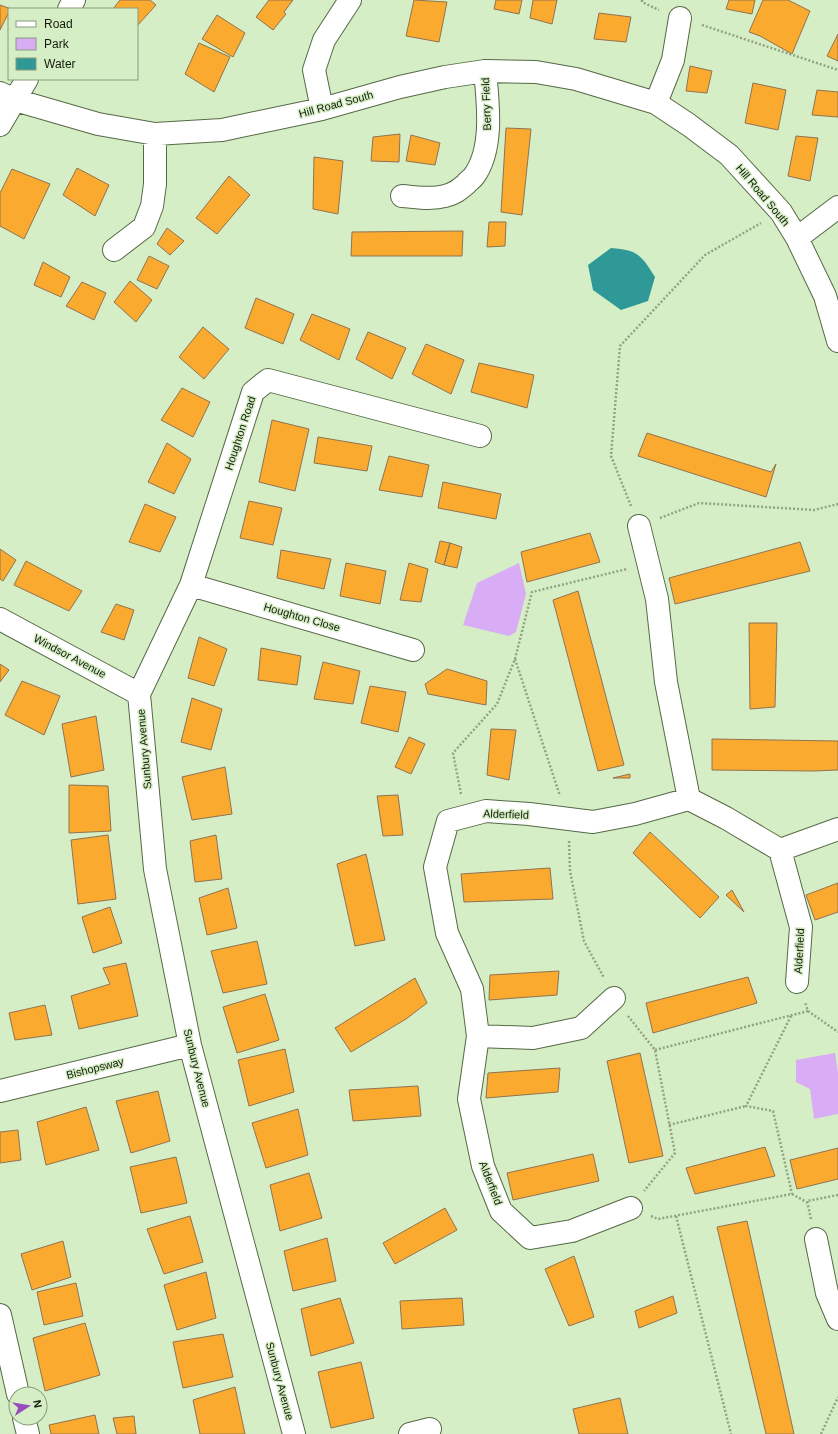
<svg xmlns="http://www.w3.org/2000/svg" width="838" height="1434" viewBox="0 0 838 1434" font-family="Arial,sans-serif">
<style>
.green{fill:#d9adf5}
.water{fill:#2e9996}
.building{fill:#faaa2f;stroke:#8f7351}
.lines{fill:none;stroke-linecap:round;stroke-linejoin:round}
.minor-casing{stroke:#556946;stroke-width:24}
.path{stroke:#91a383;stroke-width:2.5;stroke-dasharray:2 2;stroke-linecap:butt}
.minor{stroke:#fff;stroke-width:22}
.labels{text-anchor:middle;stroke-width:3;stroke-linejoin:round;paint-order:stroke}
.street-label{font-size:11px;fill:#131b0d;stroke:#d6eec5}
</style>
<rect width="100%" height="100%" fill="#d6eec5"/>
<path class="green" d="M 519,563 L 526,594 L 516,632 L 509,636 L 463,625 L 477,583 Z
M 835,1053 L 838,1073 L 838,1114 L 814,1119 L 810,1089 L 796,1082 L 796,1060 Z"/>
<path class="water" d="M 611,248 C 638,250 641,255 655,277 L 648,301 L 621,310 L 593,290 L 588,265 Z"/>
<path class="building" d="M 120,0 L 150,0 L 156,5 L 137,26 L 137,9 L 113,9 Z
M 269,0 L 293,0 L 284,12 L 286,14 L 273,30 L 256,17 Z
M 414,0 L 447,2 L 439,42 L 406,36 Z
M 496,0 L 522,0 L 519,14 L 494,9 Z
M 533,0 L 557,0 L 552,24 L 530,18 Z
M 729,0 L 755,0 L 752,14 L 726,9 Z
M 763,0 L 788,0 L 810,11 L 792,54 L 760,36 L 749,32 Z
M 0,5 L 11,9 L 9,9 L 9,12 L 0,30 Z
M 599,13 L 631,17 L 626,42 L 594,39 Z
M 217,15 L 245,33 L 233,57 L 202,39 Z
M 838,34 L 838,61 L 827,56 Z
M 199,43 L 230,57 L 214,92 L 185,74 Z
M 690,66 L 712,71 L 707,93 L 686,91 Z
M 753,83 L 786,90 L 778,130 L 745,123 Z
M 817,90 L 838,92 L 838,117 L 812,115 Z
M 506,128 L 531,129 L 522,215 L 501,212 Z
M 400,134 L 399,162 L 371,161 L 373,137 Z
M 411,135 L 440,143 L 435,165 L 406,161 Z
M 796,136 L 818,138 L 810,181 L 788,176 Z
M 314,157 L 343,161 L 338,214 L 313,209 Z
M 77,168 L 109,185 L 95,216 L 63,195 Z
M 12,169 L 50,184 L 24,239 L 0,226 L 0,193 Z
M 229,176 L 250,195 L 217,234 L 196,218 Z
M 489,222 L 506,222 L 505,246 L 487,247 Z
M 167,228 L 184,241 L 170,255 L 157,244 Z
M 463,231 L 462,256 L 351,256 L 352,232 Z
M 149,256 L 169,266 L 157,289 L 137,280 Z
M 43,262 L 70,277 L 61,297 L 34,285 Z
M 130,281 L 152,300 L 136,322 L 114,302 Z
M 82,282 L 106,293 L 94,320 L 66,306 Z
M 256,298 L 294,314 L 283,344 L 245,328 Z
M 312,314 L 350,329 L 339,360 L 300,340 Z
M 203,327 L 229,349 L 204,379 L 179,357 Z
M 368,332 L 406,348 L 392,379 L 356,359 Z
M 426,344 L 464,360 L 451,394 L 412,374 Z
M 479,363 L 534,375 L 527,408 L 471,392 Z
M 182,388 L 210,402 L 193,437 L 161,420 Z
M 272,420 L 309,429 L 295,491 L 259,482 Z
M 647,433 L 771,472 L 776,464 L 766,497 L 638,456 Z
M 318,437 L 372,446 L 367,471 L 314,463 Z
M 167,443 L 191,459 L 174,494 L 148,482 Z
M 389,456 L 429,465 L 422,497 L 379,490 Z
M 443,482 L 501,494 L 496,519 L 438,508 Z
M 249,501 L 282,508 L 273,545 L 240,538 Z
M 145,504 L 176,517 L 160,552 L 129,542 Z
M 590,533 L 600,562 L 527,582 L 521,552 Z
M 440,541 L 450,543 L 444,565 L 435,562 Z
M 800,542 L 810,571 L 675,604 L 669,578 Z
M 450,543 L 462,547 L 457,568 L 444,565 Z
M 0,549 L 16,560 L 3,581 L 0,579 Z
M 281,550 L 331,559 L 324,589 L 277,578 Z
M 26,561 L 82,591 L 69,611 L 14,585 Z
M 346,563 L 386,571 L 380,604 L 340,596 Z
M 409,563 L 428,569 L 421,602 L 400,600 Z
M 578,591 L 624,765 L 598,771 L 553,600 Z
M 116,604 L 134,610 L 124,640 L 101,632 Z
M 749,623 L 777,623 L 775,707 L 750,709 Z
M 199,637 L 227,649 L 214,686 L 188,678 Z
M 261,648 L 301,656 L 297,685 L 258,680 Z
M 323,662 L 360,671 L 353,704 L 314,699 Z
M 0,664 L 9,670 L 0,682 Z
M 447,669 L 487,681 L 486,705 L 428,694 L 425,684 Z
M 22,681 L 60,696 L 44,735 L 5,715 Z
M 370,686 L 406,692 L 398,732 L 361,723 Z
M 192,698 L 222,709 L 211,750 L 181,742 Z
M 96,716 L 104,770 L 71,777 L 62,724 Z
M 491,729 L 516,730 L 509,780 L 487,775 Z
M 409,737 L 425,744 L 411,774 L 395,767 Z
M 712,739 L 838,741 L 838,770 L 813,771 L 712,770 Z
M 225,767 L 232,814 L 192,820 L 182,777 Z
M 630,774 L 630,778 L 613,778 Z
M 69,785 L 108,786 L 111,831 L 69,833 Z
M 398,795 L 403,835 L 383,836 L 377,796 Z
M 650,832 L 719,897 L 700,918 L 633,853 Z
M 108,835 L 116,899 L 78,904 L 71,840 Z
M 216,835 L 222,879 L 195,882 L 190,841 Z
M 366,854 L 385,940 L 355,946 L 337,864 Z
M 550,868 L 553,899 L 464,902 L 461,874 Z
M 838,883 L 838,912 L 815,920 L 806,895 Z
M 228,888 L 237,928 L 207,935 L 199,898 Z
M 732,890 L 744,912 L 726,895 Z
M 110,907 L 122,943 L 93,953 L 82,917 Z
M 257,941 L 267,984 L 223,993 L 211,951 Z
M 126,963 L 138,1016 L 79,1029 L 71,996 L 110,984 L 103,968 Z
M 559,971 L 557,995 L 489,1000 L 490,975 Z
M 748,977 L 757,1003 L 653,1033 L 646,1003 Z
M 415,978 L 427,1003 L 406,1019 L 351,1052 L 335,1028 Z
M 265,994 L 279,1040 L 237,1053 L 223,1007 Z
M 45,1005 L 52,1035 L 15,1040 L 9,1013 Z
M 285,1049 L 294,1092 L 249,1106 L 238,1060 Z
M 640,1053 L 663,1156 L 629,1163 L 607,1061 Z
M 560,1068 L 558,1092 L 486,1098 L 488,1073 Z
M 418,1086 L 421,1116 L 353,1121 L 349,1090 Z
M 158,1091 L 170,1141 L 131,1153 L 116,1101 Z
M 86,1107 L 99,1150 L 46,1165 L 37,1122 Z
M 298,1109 L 308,1155 L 266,1168 L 252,1123 Z
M 18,1130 L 21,1160 L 0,1163 L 0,1132 Z
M 765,1147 L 775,1176 L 695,1194 L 686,1168 Z
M 838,1148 L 838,1179 L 797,1189 L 790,1160 Z
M 593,1154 L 599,1181 L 513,1200 L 507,1173 Z
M 176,1157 L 187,1203 L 141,1213 L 130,1167 Z
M 309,1173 L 322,1218 L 280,1231 L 270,1185 Z
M 445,1208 L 457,1230 L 395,1264 L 383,1243 Z
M 190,1216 L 203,1262 L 164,1274 L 147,1229 Z
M 747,1221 L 794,1434 L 766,1434 L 717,1227 Z
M 327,1238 L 336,1281 L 293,1291 L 284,1251 Z
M 63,1241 L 71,1277 L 32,1290 L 21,1254 Z
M 574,1256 L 594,1317 L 569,1326 L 545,1269 Z
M 206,1272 L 216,1318 L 177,1330 L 164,1285 Z
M 76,1283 L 83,1316 L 44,1325 L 37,1292 Z
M 673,1296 L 677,1313 L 639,1328 L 635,1311 Z
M 340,1298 L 354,1343 L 311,1356 L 301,1309 Z
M 462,1298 L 464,1325 L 402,1329 L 400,1301 Z
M 85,1323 L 100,1375 L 45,1391 L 33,1338 Z
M 223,1334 L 233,1377 L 183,1388 L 173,1342 Z
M 361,1362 L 374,1418 L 331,1428 L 318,1372 Z
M 235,1387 L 245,1434 L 200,1434 L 193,1400 Z
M 620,1398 L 628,1434 L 579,1434 L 573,1409 Z
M 95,1415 L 99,1434 L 51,1434 L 49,1425 Z
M 134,1416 L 136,1434 L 117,1434 L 113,1418 Z"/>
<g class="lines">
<defs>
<path id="minor" d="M 69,9 L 74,0
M 0,93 L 15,100 L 98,124 L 155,134 L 222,130 L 322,109 L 400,87 L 445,77 L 485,71 L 536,72 L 576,79 L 656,103 L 689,125 L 729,155 L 781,212 L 797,238 L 825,296 L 838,341
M 656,103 L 673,60 L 680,18
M 322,109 L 314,70 L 324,40 L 350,0
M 0,125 L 27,79
M 402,196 C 416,197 431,200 445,196 C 454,194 459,190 466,184 C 468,181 472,179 474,176 C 494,149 488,102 485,71
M 797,238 L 838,207
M 114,250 L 144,227 L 152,206 L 155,184 L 155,134
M 639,526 L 657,599 L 666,682 L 689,799
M 191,585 L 413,650
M 0,619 L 139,694
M 139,694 L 155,869 L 190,1045 L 294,1434
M 139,694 L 191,585 L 253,392 L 268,380 L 480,436
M 780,850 L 801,927 L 797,982
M 478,1036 L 533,1038 L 581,1028 L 614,998
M 0,1091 L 190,1045
M 631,1208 L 572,1231 L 530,1238 L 501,1211 L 483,1166 L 469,1099 L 478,1036 L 472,989 L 447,933 L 435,867 L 448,821 L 486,811 L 529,814 L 593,822 L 635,814 L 689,799 L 726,818 L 780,850 L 838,829
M 816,1239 L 827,1293 L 838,1319
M 0,1315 L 18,1394
M 24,1418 L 28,1434
M 410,1434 L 430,1429"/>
</defs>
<use href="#minor" class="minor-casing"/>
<path class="path" d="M 642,0 L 642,2 L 659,10
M 702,25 L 838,70
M 631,506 L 611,456 L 620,346 L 705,255 L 761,223
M 660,518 L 699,503 L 814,510 L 838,504
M 515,659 L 560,796
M 461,794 L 453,753 L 497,704 L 515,659 L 532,592 L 627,569
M 569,841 L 570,871 L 584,941 L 604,978
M 808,1011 L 838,1032
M 628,1016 L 655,1050 L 675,1153 L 644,1191
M 791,1016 L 746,1106 L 773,1111 L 792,1194
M 655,1050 L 808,1011 L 805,1002
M 669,1125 L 746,1106
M 651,1216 L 658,1219 L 792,1194 L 808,1203
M 676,1216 L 731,1434
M 811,1219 L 807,1201 L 838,1195
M 821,1434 L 838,1397"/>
<use href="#minor" class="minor"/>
</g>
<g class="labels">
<g class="street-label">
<text transform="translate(336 104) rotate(-15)" y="4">Hill Road South</text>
<text transform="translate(486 104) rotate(-92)" y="4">Berry Field</text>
<text transform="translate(763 195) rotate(50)" y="4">Hill Road South</text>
<text transform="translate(240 433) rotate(-72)" y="4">Houghton Road</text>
<text transform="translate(302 617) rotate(16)" y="4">Houghton Close</text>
<text transform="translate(70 656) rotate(28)" y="4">Windsor Avenue</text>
<text transform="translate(144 749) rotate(-95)" y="4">Sunbury Avenue</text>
<text transform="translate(506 814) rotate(2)" y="4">Alderfield</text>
<text transform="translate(799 951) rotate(-87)" y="4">Alderfield</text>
<text transform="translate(95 1068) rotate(-14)" y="4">Bishopsway</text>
<text transform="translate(197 1068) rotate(76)" y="4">Sunbury Avenue</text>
<text transform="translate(491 1183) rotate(69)" y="4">Alderfield</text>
<text transform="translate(280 1381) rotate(75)" y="4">Sunbury Avenue</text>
</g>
</g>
<rect x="8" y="8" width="130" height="72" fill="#d6eec5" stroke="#889a7b"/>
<rect x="16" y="21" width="20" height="6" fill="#ffffff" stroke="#889a7b"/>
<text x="44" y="28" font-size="12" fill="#131b0d">Road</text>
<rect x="16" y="38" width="20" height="12" fill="#d9adf5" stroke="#889a7b"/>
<text x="44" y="48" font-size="12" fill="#131b0d">Park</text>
<rect x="16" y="58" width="20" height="12" fill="#2e9996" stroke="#889a7b"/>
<text x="44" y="68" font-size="12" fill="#131b0d">Water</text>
<g transform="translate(28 1406) rotate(78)"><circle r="19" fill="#d6eec5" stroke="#889a7b"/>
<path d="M0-3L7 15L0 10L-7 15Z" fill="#984dbf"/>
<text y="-6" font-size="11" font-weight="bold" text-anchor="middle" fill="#131b0d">N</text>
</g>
</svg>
